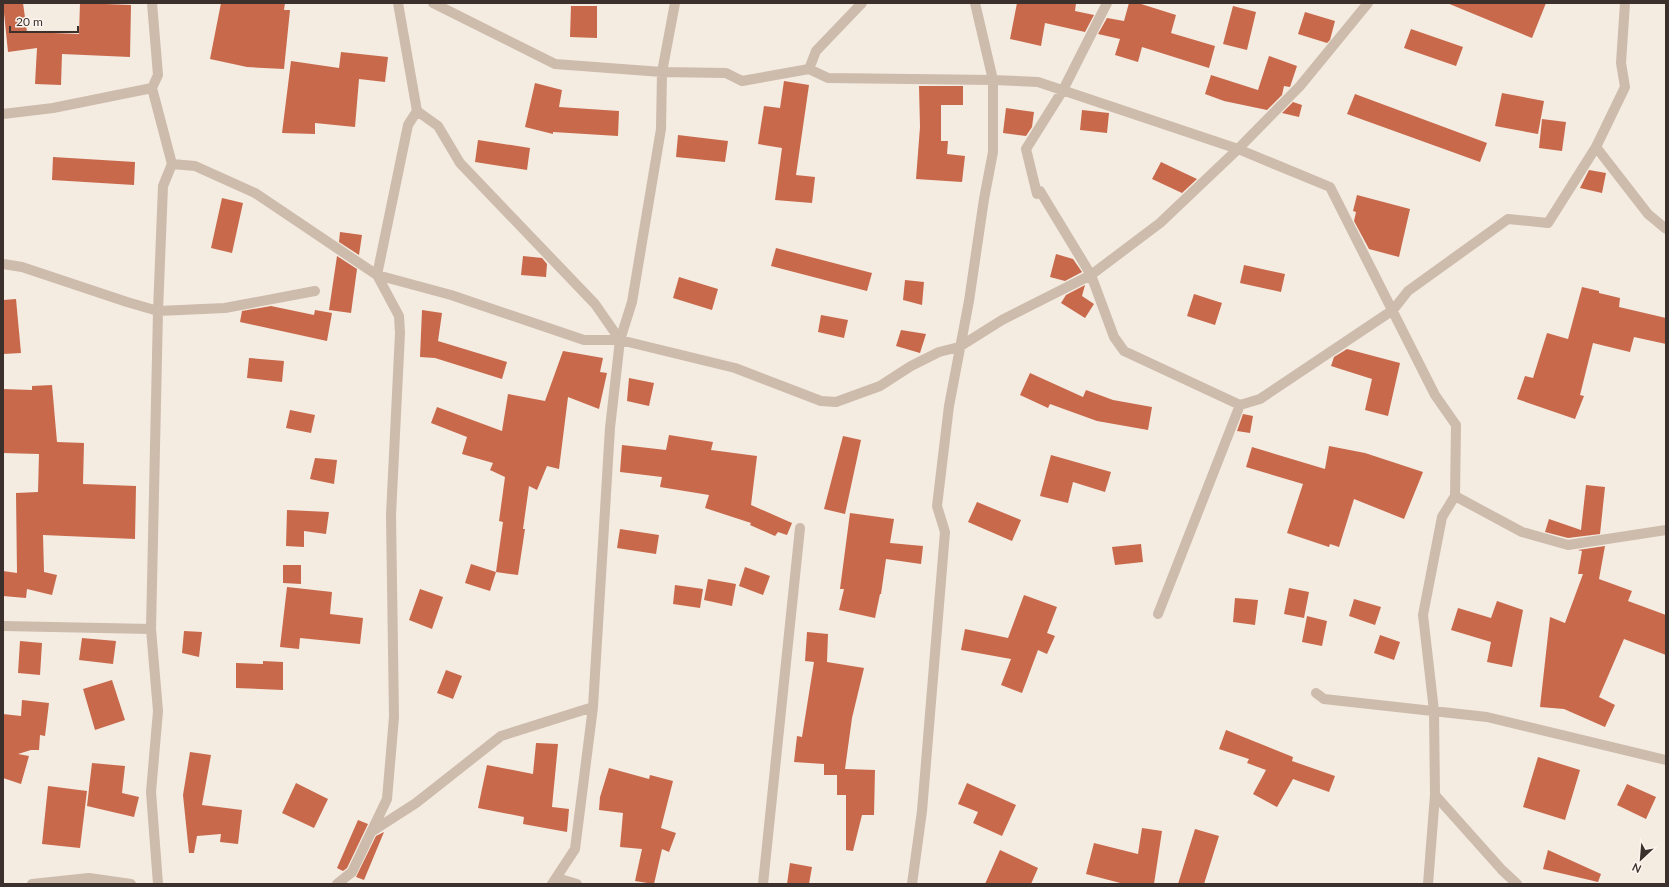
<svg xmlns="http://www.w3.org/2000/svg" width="1669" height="887" viewBox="0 0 1669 887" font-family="Lato,sans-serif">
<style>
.building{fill:#c8694b}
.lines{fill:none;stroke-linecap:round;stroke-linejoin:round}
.minor{stroke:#cdbbac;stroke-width:10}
</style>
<rect width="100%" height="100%" fill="#f4ebe1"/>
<path class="building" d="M 3,3 L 23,3 L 27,32 L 79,34 L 80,3 L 131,5 L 130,57 L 62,54 L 61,85 L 35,84 L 37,48 L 8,52 Z
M 221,3 L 285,3 L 284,10 L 290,10 L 284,69 L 247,67 L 210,59 Z
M 1017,3 L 1076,3 L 1075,11 L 1094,15 L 1085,32 L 1045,23 L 1041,46 L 1010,39 Z
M 1129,3 L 1138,3 L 1176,15 L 1171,33 L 1215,46 L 1209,68 L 1142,47 L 1138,62 L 1115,55 L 1120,39 L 1098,34 L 1107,18 L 1124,21 Z
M 1447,3 L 1546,3 L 1532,38 Z
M 571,6 L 597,6 L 597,38 L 570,37 Z
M 1233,6 L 1256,12 L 1247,50 L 1223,44 Z
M 1305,12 L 1335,21 L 1330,40 L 1327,43 L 1298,34 Z
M 1411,29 L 1463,47 L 1456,66 L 1404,48 Z
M 341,52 L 388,57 L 385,82 L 359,79 L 355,127 L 315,123 L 315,134 L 282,133 L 291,61 L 339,68 Z
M 1269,56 L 1297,66 L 1290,87 L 1284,86 L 1282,95 L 1267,110 L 1224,101 L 1205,94 L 1211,75 L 1258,90 Z
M 784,81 L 809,85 L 796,175 L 815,177 L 812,203 L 775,200 L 782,148 L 758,144 L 764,106 L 780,108 Z
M 535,83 L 562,90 L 559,107 L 619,111 L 618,136 L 553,132 L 553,134 L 525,127 Z
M 919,86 L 963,86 L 963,105 L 941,105 L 941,141 L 948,141 L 947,154 L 965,156 L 962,182 L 916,179 L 920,127 Z
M 1502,93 L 1544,101 L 1538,134 L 1495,126 Z
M 1355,94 L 1487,143 L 1480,162 L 1347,114 Z
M 1293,102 L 1302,105 L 1299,117 L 1282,113 Z
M 1006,108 L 1034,112 L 1032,127 L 1026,136 L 1003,133 Z
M 1082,110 L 1109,113 L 1107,133 L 1080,130 Z
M 1542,119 L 1566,122 L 1562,151 L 1539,148 Z
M 678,135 L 728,141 L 725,162 L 676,157 Z
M 478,140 L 530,148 L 527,170 L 475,162 Z
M 53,157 L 135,162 L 134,185 L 52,180 Z
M 1161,162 L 1197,179 L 1182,193 L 1152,179 Z
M 1589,170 L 1606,173 L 1602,193 L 1580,188 Z
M 1357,195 L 1410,209 L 1399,257 L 1369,249 L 1354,221 L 1356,212 L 1353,211 Z
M 222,198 L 243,203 L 232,253 L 211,248 Z
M 340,232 L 362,235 L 359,255 L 339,242 Z
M 776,248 L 872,273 L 867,291 L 771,266 Z
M 1056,254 L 1073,259 L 1082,272 L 1065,281 L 1050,277 Z
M 337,256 L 357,269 L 351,313 L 329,310 Z
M 523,256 L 542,258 L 547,264 L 546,277 L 521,275 Z
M 1244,265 L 1285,274 L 1281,292 L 1240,283 Z
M 679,277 L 718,289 L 712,310 L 673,298 Z
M 905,280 L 924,282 L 922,305 L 903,300 Z
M 1085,285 L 1082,296 L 1094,304 L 1085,318 L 1061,303 L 1066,295 Z
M 1582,287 L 1599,291 L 1599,293 L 1620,298 L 1619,307 L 1666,318 L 1666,344 L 1634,337 L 1630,352 L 1593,343 L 1580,395 L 1584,396 L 1575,419 L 1517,399 L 1525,376 L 1533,378 L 1547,333 L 1568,339 Z
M 1194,294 L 1222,303 L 1215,325 L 1187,316 Z
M 16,299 L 21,353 L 3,354 L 3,300 Z
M 271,306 L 314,315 L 315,310 L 332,313 L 327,341 L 240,322 L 242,311 Z
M 422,310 L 442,313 L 438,341 L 507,362 L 502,379 L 435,358 L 420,357 Z
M 821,315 L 848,320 L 844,338 L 818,332 Z
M 901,330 L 926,334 L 920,353 L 896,346 Z
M 1347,349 L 1400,363 L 1388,416 L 1365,410 L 1372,379 L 1331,366 L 1334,357 Z
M 563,351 L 603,358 L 600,372 L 607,373 L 599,409 L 568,397 L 559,469 L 547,466 L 537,490 L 529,486 L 523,529 L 525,529 L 518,575 L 496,572 L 503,522 L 499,521 L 505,477 L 490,470 L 493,463 L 462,454 L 467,437 L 431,423 L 437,407 L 502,431 L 508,394 L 545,401 Z
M 249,358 L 284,361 L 282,382 L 247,378 Z
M 1030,373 L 1083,397 L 1086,390 L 1113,400 L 1152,407 L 1148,430 L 1097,421 L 1050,404 L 1048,408 L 1020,395 Z
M 629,378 L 654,383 L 649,406 L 627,401 Z
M 52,385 L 57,442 L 84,443 L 83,484 L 136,486 L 135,539 L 43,535 L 44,572 L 57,575 L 52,595 L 27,589 L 26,598 L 3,596 L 3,571 L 17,573 L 16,493 L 38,492 L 39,454 L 3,453 L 3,389 L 32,390 L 32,386 Z
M 290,410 L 315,415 L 311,433 L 286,428 Z
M 1243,414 L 1253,416 L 1250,433 L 1237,431 Z
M 669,435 L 713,442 L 711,450 L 757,456 L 751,505 L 792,523 L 787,535 L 778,532 L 775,536 L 750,525 L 751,523 L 705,508 L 709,495 L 660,487 L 662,477 L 620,472 L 622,445 L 666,450 Z
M 843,436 L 861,440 L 845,514 L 824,509 Z
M 1329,446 L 1365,453 L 1423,472 L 1404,519 L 1354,499 L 1339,547 L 1330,544 L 1329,547 L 1287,533 L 1303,484 L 1246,467 L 1252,447 L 1325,469 Z
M 1051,455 L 1111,472 L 1105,492 L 1073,482 L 1068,503 L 1040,496 Z
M 315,458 L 337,460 L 334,484 L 310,479 Z
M 1586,485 L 1605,487 L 1600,534 L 1568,538 L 1545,532 L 1549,519 L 1581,530 Z
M 977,502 L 1021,520 L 1012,541 L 968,522 Z
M 287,510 L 329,512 L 326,534 L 304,531 L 304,547 L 286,546 Z
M 850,513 L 894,519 L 890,543 L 923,546 L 921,564 L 886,559 L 881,594 L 880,594 L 875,618 L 839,610 L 844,589 L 840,589 Z
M 620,529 L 659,535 L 656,554 L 617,548 Z
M 1141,544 L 1143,562 L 1115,565 L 1112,547 Z
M 1605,546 L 1599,579 L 1632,591 L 1628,601 L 1666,615 L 1666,655 L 1624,639 L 1599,697 L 1615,705 L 1605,727 L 1564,709 L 1540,707 L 1550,617 L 1565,623 L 1583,574 L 1578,574 L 1582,551 L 1578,550 Z
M 471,564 L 496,572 L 490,591 L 465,583 Z
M 283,565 L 301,565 L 301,584 L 283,583 Z
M 745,567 L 770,576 L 763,595 L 739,586 Z
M 708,579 L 736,584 L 732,606 L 704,600 Z
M 675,585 L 703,589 L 700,608 L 673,604 Z
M 287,587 L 332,592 L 330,614 L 363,618 L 360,644 L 300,638 L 299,649 L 280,647 Z
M 1289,588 L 1309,592 L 1304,618 L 1284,614 Z
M 420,589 L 443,597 L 432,629 L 409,620 Z
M 1024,595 L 1057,607 L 1047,633 L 1055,636 L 1047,654 L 1038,650 L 1022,693 L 1001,685 L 1011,659 L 961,650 L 965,629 L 1008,638 Z
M 1235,598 L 1258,600 L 1255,625 L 1233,622 Z
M 1354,599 L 1381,607 L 1375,625 L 1349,616 Z
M 1497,601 L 1523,610 L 1512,667 L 1487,662 L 1491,642 L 1451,630 L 1458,608 L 1491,618 Z
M 1307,616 L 1327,621 L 1322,646 L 1302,642 Z
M 184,631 L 202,632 L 199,657 L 182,653 Z
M 807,632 L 828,634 L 827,662 L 864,668 L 852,718 L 845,769 L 875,770 L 874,815 L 862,815 L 853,851 L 846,850 L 846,795 L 837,795 L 837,775 L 824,775 L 824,764 L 794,762 L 797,736 L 802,737 L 814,662 L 805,661 Z
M 1380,635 L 1400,642 L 1394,660 L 1374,653 Z
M 82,638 L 116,641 L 113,664 L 79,660 Z
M 20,641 L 42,643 L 40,675 L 18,673 Z
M 263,661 L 283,662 L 283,690 L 236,688 L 236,663 L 263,664 Z
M 446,670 L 462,676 L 453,699 L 437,693 Z
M 112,680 L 125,720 L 95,730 L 83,689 Z
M 22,700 L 49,703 L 45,736 L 40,735 L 39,750 L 31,750 L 18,754 L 29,756 L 21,784 L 3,778 L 3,714 L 21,716 Z
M 1226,730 L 1293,757 L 1292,761 L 1335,776 L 1329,792 L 1293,779 L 1277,807 L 1253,794 L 1266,770 L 1247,763 L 1249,759 L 1219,749 Z
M 536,743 L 558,744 L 552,807 L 569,809 L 567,832 L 523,824 L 524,817 L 478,808 L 487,765 L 533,774 Z
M 190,752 L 211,755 L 202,805 L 242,810 L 238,844 L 220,842 L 221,834 L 197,836 L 194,853 L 189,853 L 183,795 Z
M 1538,757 L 1580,770 L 1565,820 L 1523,807 Z
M 92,763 L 125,766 L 122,793 L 139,797 L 134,817 L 87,806 Z
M 609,768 L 649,779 L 650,775 L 673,781 L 661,828 L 676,833 L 669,852 L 662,849 L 654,884 L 635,881 L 642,849 L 620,847 L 623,813 L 599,810 L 600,797 Z
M 296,783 L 328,799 L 314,828 L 282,813 Z
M 967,783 L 1016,805 L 1002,836 L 973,823 L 978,812 L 958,804 Z
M 1627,784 L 1656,797 L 1646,819 L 1617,805 Z
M 48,786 L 87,791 L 80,848 L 42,844 Z
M 358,820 L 368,824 L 347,868 L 343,871 L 337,868 Z
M 1142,828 L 1162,831 L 1154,884 L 1124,884 L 1086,874 L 1094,843 L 1138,854 Z
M 1195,829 L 1219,836 L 1204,884 L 1178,884 Z
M 384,832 L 364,880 L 356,877 L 376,836 Z
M 1000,850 L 1038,868 L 1031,884 L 985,884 Z
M 1548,850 L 1601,874 L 1598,882 L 1543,869 Z
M 790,863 L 812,867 L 809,884 L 787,884 Z"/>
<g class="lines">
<path class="minor" d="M 152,3 L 158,75 L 152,88 L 172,164 L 163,186 L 158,311 L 151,629 L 158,711 L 151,792 L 158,884
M 398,3 L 417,111 L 438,126 L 460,163 L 595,304 L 620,340
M 433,3 L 555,64 L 662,72 L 726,73 L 742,81 L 809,69 L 828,78 L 993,80 L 1038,82 L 1238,149 L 1330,187 L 1435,395 L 1456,425 L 1455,496 L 1442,517 L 1423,615 L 1434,711 L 1435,795 L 1502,870 L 1517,884
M 1107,3 L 1063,90 L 1026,149 L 1037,194 L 1040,191 L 1091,275 L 1114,337 L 1124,351 L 1240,405 L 1260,399 L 1393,310 L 1408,291 L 1508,219 L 1548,223 L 1596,147 L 1625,87 L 1621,63 L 1625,3
M 809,69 L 816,51 L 862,3
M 3,114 L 53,108 L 152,88
M 1596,147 L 1648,214 L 1666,229
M 172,164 L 195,166 L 255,193 L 377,275 L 451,295 L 584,340 L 620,340 L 735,368 L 821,401 L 836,402 L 880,386 L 911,366 L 939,352 L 959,347 L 1002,320 L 1091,275 L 1160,223 L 1238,149 L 1300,86 L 1368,3
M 3,264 L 22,267 L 127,302 L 158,311 L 225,308 L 315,291
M 1455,496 L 1522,532 L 1568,545 L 1666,530
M 1158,614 L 1240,405
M 3,626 L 151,629
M 1316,693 L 1324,699 L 1487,717 L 1666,760
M 371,832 L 416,803 L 501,736 L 593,707
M 557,878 L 577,884
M 32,884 L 89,878 L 131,884
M 337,884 L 352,872 L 387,799 L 394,717 L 391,515 L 400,333 L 399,316 L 377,275 L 408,125 L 417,111
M 552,884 L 575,849 L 593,707 L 610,428 L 620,340 L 632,302 L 661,129 L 662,72 L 675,3
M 763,884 L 800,528
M 912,884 L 922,811 L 945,532 L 937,506 L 949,406 L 969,301 L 984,199 L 993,152 L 993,80 L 975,3
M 1428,884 L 1435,795"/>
</g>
<rect width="1669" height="887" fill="none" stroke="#3b302b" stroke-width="8"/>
<g transform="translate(1641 859) rotate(206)" stroke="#fbf5ee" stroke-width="3" paint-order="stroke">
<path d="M0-3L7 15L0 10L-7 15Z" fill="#3b302b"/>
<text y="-6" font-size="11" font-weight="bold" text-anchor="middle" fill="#3b302b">N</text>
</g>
<path d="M10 26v6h68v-6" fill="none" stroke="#3b302b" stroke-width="2"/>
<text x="16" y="26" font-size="12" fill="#3b302b" stroke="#fbf5ee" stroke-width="3" paint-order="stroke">20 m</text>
</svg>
